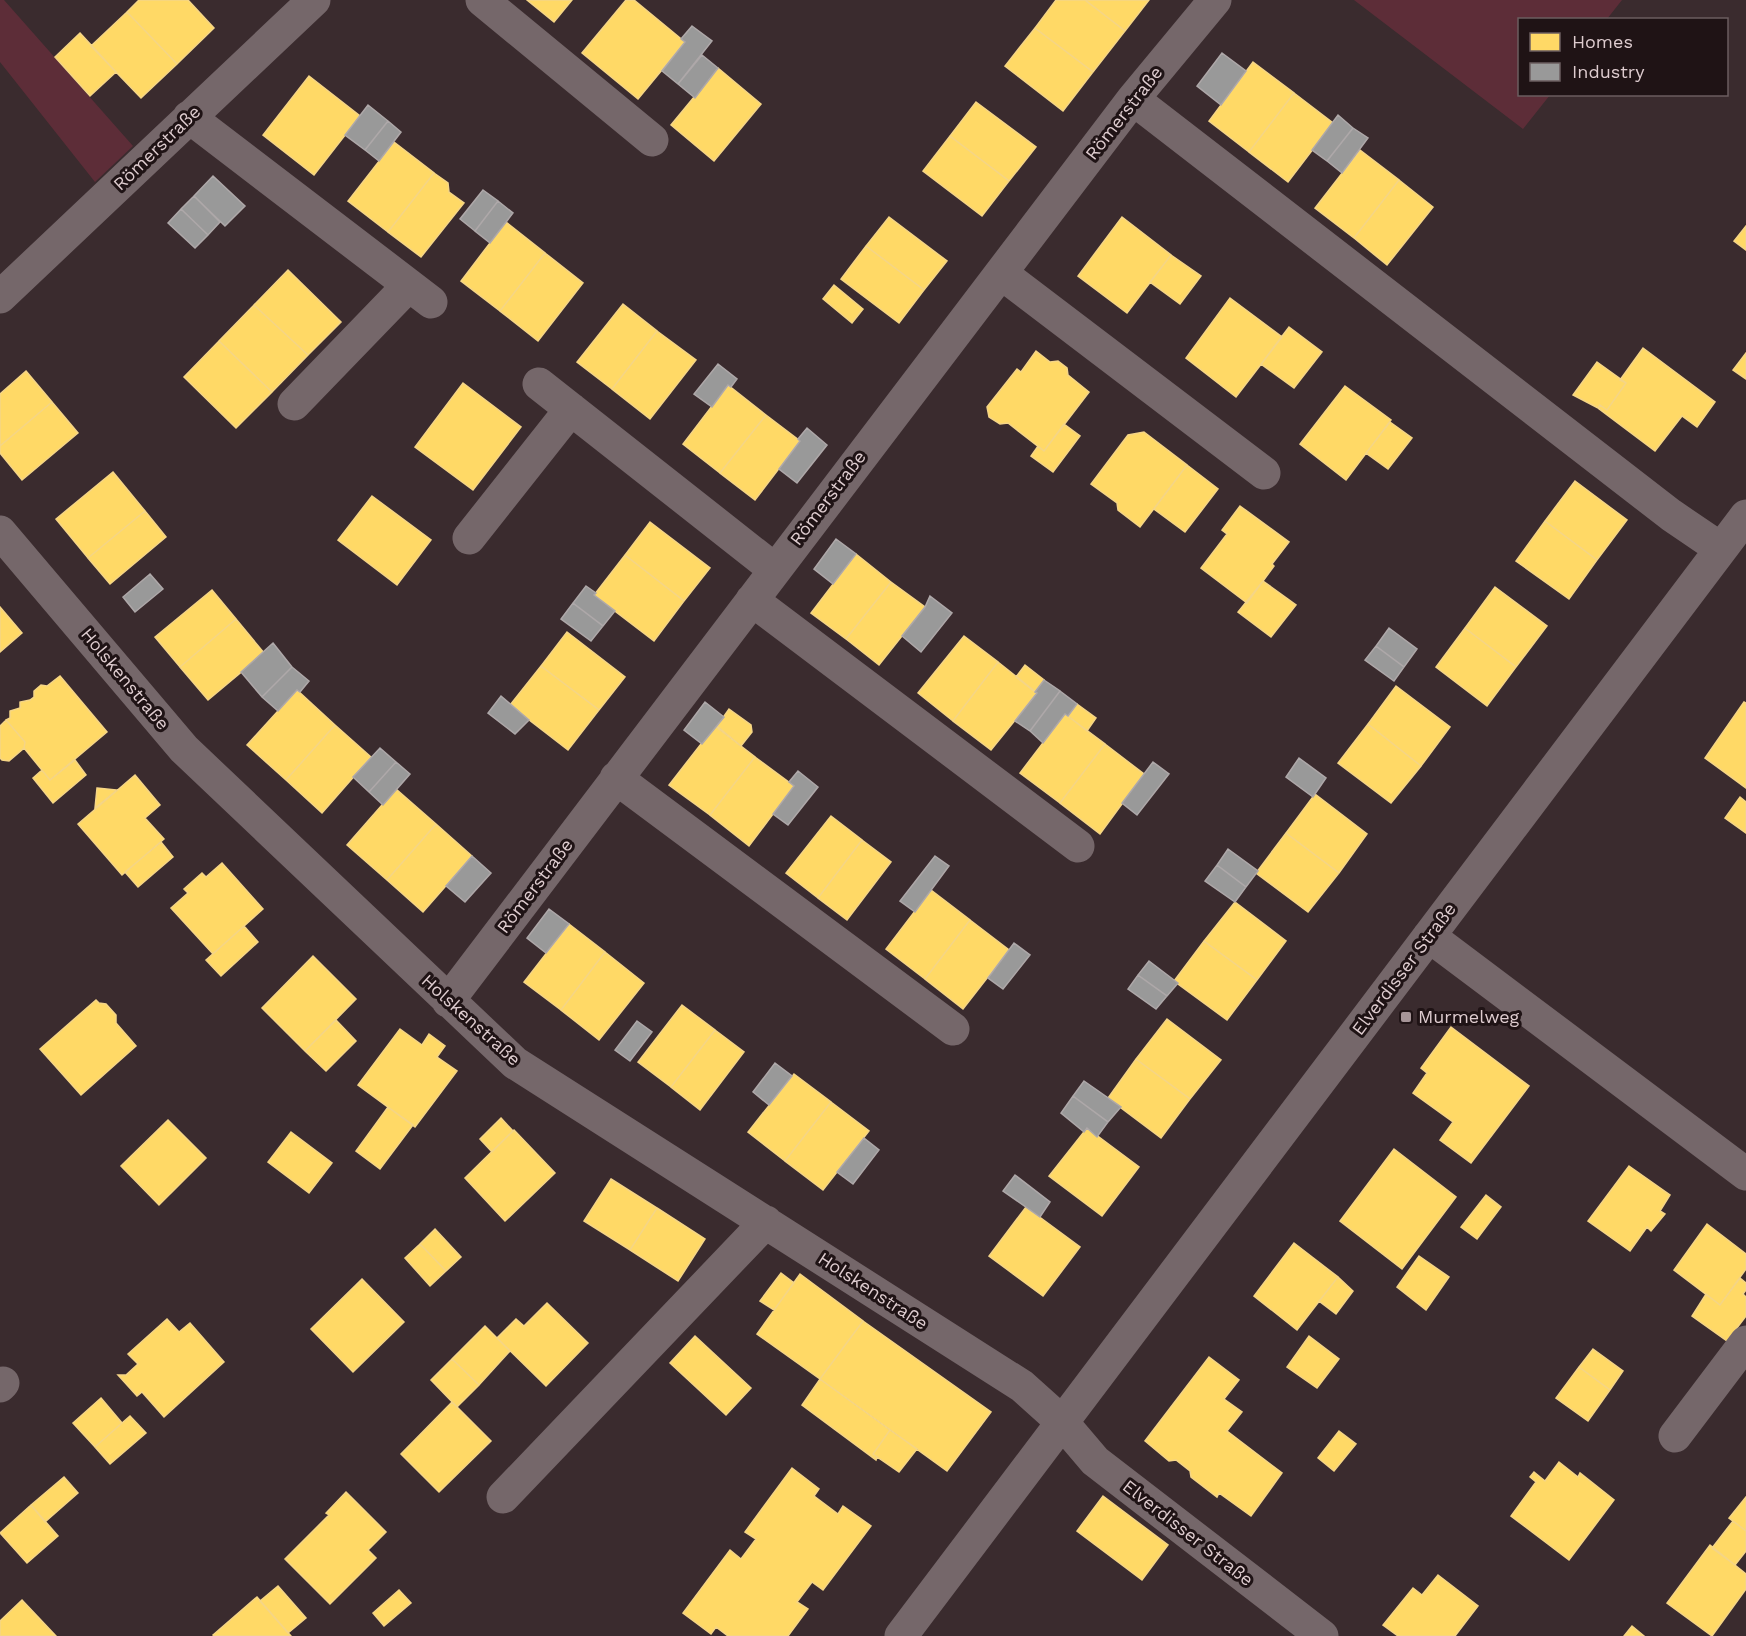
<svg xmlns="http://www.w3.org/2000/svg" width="1746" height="1636" viewBox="0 0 1746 1636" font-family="'Work Sans',sans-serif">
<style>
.green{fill:#5d2d38}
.homes{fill:#ffd966;stroke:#f5d586;stroke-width:1.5}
.industry{fill:#999;stroke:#aea8a9;stroke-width:1.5}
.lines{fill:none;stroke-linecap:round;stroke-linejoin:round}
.minor{stroke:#75676a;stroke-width:33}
.poi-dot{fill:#a59497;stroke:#1f1315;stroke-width:2}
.labels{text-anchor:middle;stroke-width:6;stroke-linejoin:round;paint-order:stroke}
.street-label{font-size:18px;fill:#decccf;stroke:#1f1315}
.poi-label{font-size:18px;fill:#decccf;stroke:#1f1315;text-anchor:start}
</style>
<rect width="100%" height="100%" fill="#3a2b2e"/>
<path class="green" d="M 0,0 L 4,0 L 133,146 L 95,182 L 0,62 Z
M 1354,0 L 1622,0 L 1607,19 L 1520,20 L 1520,94 L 1550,95 L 1523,129 Z"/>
<path class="homes" d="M 139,0 L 188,0 L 214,28 L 177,64 L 127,12 Z
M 527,0 L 572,0 L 554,22 Z
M 626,0 L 634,0 L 685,42 L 638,99 L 582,53 Z
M 1056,0 L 1085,0 L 1125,31 L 1093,72 L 1035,28 Z
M 1085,0 L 1149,0 L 1125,31 Z
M 127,12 L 177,64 L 141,98 L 91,46 Z
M 1035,28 L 1093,72 L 1063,111 L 1005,66 Z
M 80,33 L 116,72 L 90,96 L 55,57 Z
M 1253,62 L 1294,93 L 1249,152 L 1209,121 Z
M 718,68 L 761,104 L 714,161 L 671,125 Z
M 309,76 L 360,116 L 314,175 L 263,135 Z
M 1294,93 L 1333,123 L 1288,182 L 1249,152 Z
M 976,102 L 1036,147 L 1009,181 L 950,136 Z
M 950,136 L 1009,181 L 982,216 L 923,171 Z
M 394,142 L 434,173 L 388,232 L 348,201 Z
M 1360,150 L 1399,180 L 1354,238 L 1315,208 Z
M 434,173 L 448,183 L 449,192 L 464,203 L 421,257 L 388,232 Z
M 1399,180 L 1433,207 L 1387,265 L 1354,238 Z
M 889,217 L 947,261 L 924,290 L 866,246 Z
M 1122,217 L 1171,255 L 1127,313 L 1078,276 Z
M 506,222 L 545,253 L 500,311 L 461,281 Z
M 1746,226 L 1746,250 L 1734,241 Z
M 866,246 L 924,290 L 899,323 L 841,279 Z
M 545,253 L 583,283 L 538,341 L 500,311 Z
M 1171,255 L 1201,276 L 1180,304 L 1150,282 Z
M 288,270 L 341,322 L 308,355 L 254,305 Z
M 834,285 L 863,309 L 852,323 L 823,299 Z
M 1230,298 L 1282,337 L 1236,397 L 1186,358 Z
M 623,304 L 657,331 L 612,389 L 577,362 Z
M 254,305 L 308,355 L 272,392 L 219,341 Z
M 1289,327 L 1322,352 L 1294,388 L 1261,364 Z
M 657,331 L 696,360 L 650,419 L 612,389 Z
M 219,341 L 272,392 L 236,428 L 184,377 Z
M 1643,348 L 1715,402 L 1697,427 L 1682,416 L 1655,451 L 1598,408 L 1600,405 L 1607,410 L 1626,383 L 1620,380 Z
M 1036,351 L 1050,362 L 1058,361 L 1067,368 L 1068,375 L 1089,392 L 1044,451 L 1008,423 L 1000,424 L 989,417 L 987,407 L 1017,369 L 1021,372 Z
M 1746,353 L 1746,379 L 1733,370 Z
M 1597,362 L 1626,383 L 1607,410 L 1600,405 L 1598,408 L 1573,395 Z
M 26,371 L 52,402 L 0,446 L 0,394 Z
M 463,383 L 521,427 L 473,490 L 415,447 Z
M 728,385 L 766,415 L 720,473 L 683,444 Z
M 1345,386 L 1391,420 L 1346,480 L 1300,444 Z
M 52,402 L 78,433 L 22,480 L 0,453 L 0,446 Z
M 766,415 L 800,441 L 755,500 L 720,473 Z
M 1390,422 L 1412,438 L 1388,469 L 1366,453 Z
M 1064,424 L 1080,436 L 1053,472 L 1031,456 L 1038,446 L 1044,451 Z
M 1144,432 L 1187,465 L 1140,527 L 1118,510 L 1117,503 L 1091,484 L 1128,435 Z
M 1187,465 L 1218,489 L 1185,532 L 1154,509 Z
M 113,472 L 145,511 L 88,558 L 56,519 Z
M 1575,481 L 1627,520 L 1597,560 L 1545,521 Z
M 372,496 L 431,540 L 397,585 L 338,540 Z
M 1240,506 L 1289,542 L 1272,564 L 1274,566 L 1247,603 L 1201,568 L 1227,534 L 1222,530 Z
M 145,511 L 166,537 L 110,584 L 88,558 Z
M 1545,521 L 1597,560 L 1569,599 L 1516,561 Z
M 650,522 L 710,568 L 684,601 L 625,555 Z
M 856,554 L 891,582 L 846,639 L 811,613 Z
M 625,555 L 684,601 L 654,641 L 594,595 Z
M 1263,581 L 1296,605 L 1271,637 L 1238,612 Z
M 891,582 L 925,607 L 879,665 L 846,639 Z
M 1495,587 L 1547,626 L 1516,667 L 1465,628 Z
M 212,590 L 236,619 L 180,667 L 155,637 Z
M 0,607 L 22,633 L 0,652 Z
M 236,619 L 264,653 L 208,700 L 180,667 Z
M 1465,628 L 1516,667 L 1487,706 L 1436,667 Z
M 567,632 L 625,677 L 599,710 L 541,666 Z
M 964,636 L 998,662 L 953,721 L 918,693 Z
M 998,662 L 1037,693 L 991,750 L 953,721 Z
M 1025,665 L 1044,680 L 1035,692 L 1016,677 Z
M 541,666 L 599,710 L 568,750 L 510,705 Z
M 60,676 L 107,732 L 50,780 L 24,748 L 25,742 L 6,720 L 10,718 L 10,711 L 20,708 L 20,702 L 30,700 L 34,697 L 34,691 L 41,685 L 47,686 Z
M 1396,686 L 1450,727 L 1421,766 L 1368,724 Z
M 297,690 L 335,725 L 286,780 L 247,745 Z
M 1744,702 L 1746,703 L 1746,788 L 1705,758 Z
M 1077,704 L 1096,718 L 1087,731 L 1068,716 Z
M 729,709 L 751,725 L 752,732 L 741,746 L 717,726 Z
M 1065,714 L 1105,744 L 1060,803 L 1020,773 Z
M 6,720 L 25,742 L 24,748 L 9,761 L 2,760 L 0,758 L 0,726 Z
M 1368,724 L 1421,766 L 1391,803 L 1338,763 Z
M 335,725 L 371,757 L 322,813 L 286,780 Z
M 715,726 L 755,757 L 710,815 L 669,785 Z
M 1105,744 L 1144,774 L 1100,834 L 1060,803 Z
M 755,757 L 794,786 L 749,846 L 710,815 Z
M 75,760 L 86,775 L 53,803 L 33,778 L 42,770 L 50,780 Z
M 135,775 L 160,805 L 145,818 L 164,839 L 122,875 L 78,824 Z
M 97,788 L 117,790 L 95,808 Z
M 396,789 L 436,824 L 387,880 L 347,845 Z
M 1315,794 L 1367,834 L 1339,873 L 1286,833 Z
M 1740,797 L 1746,802 L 1746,833 L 1725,818 Z
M 831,816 L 862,840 L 818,898 L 786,873 Z
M 436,824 L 472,856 L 423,912 L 387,880 Z
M 1286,833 L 1339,873 L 1308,912 L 1256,873 Z
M 862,840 L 891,862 L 847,920 L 818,898 Z
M 161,842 L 173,857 L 138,887 L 125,872 Z
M 222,863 L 263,909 L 213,954 L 171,908 L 188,893 L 184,889 L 202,873 L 206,877 Z
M 931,890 L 970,920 L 925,979 L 886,949 Z
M 1235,902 L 1286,941 L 1257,980 L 1204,941 Z
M 970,920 L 1009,950 L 963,1009 L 925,979 Z
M 569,924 L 605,952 L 561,1010 L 524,982 Z
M 244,926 L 258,942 L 221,976 L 206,960 Z
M 1204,941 L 1257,980 L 1227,1020 L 1174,981 Z
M 605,952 L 644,983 L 599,1040 L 561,1010 Z
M 313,956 L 356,999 L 305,1051 L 262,1008 Z
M 96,1000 L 99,1003 L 106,1004 L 116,1015 L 116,1023 L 136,1046 L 81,1095 L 40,1049 Z
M 682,1005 L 715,1030 L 671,1087 L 638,1062 Z
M 1167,1019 L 1221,1060 L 1190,1099 L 1136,1059 Z
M 336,1020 L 356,1041 L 326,1071 L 305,1051 Z
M 1451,1027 L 1529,1086 L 1471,1163 L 1440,1140 L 1453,1122 L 1413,1093 L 1427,1073 L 1421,1068 Z
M 400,1029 L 422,1045 L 429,1034 L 445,1046 L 437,1057 L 457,1071 L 415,1127 L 358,1085 Z
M 715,1030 L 744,1052 L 700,1110 L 671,1087 Z
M 1136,1059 L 1190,1099 L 1161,1138 L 1108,1098 Z
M 794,1074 L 831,1102 L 785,1161 L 748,1132 Z
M 831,1102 L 869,1131 L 823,1190 L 785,1161 Z
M 388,1107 L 413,1125 L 380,1169 L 356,1151 Z
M 501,1118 L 513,1131 L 492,1152 L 480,1139 Z
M 168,1120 L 206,1158 L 159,1205 L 121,1166 Z
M 1087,1128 L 1139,1167 L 1102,1216 L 1049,1176 Z
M 514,1130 L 555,1173 L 505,1221 L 465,1178 Z
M 291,1132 L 332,1163 L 309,1193 L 268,1162 Z
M 1394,1149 L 1456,1197 L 1402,1269 L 1340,1221 Z
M 1629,1166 L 1670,1195 L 1660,1211 L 1665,1214 L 1651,1231 L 1647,1227 L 1630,1251 L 1588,1221 Z
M 611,1179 L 657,1208 L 630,1250 L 584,1221 Z
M 1486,1195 L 1501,1207 L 1477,1239 L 1461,1227 Z
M 1026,1207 L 1080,1247 L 1043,1296 L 989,1256 Z
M 657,1208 L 705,1239 L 678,1281 L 630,1250 Z
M 1707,1224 L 1746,1254 L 1746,1269 L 1720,1305 L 1674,1270 Z
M 435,1229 L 461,1257 L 446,1271 L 420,1244 Z
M 1294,1243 L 1338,1277 L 1297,1330 L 1254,1296 Z
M 420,1244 L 446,1271 L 430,1286 L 405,1258 Z
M 1419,1256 L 1449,1277 L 1426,1310 L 1397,1287 Z
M 781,1273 L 794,1283 L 774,1310 L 760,1301 Z
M 800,1274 L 863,1321 L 820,1379 L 757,1334 Z
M 1338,1277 L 1353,1291 L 1336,1314 L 1319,1301 Z
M 1740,1278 L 1746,1283 L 1746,1290 L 1743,1294 L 1746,1297 L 1746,1316 L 1727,1341 L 1692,1316 L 1706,1294 L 1720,1305 Z
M 362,1279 L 404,1322 L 353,1372 L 311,1329 Z
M 547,1303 L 588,1343 L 546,1386 L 497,1338 L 516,1319 L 524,1326 Z
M 167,1319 L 179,1332 L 190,1323 L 224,1362 L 164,1417 L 142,1392 L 137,1396 L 118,1375 L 126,1375 L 138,1364 L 128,1354 Z
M 863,1321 L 991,1412 L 947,1471 L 820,1379 Z
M 485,1326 L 510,1351 L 479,1385 L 452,1359 Z
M 695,1336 L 751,1388 L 726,1415 L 670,1363 Z
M 1309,1336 L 1339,1359 L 1317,1388 L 1287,1367 Z
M 1593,1349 L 1623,1371 L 1610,1390 L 1579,1367 Z
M 1209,1357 L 1239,1380 L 1224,1399 L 1242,1412 L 1227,1431 L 1282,1473 L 1251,1516 L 1219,1493 L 1217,1497 L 1191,1477 L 1190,1471 L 1176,1460 L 1169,1461 L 1145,1441 Z
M 452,1359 L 479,1385 L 457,1407 L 431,1380 Z
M 1579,1367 L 1610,1390 L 1588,1421 L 1556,1398 Z
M 820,1379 L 890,1430 L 873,1454 L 877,1457 L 876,1460 L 802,1405 Z
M 101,1398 L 122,1423 L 95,1447 L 73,1423 Z
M 452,1402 L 491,1441 L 439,1492 L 401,1454 Z
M 130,1416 L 146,1433 L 110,1464 L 95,1447 Z
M 890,1430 L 917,1449 L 899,1472 L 873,1454 Z
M 1339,1431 L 1356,1444 L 1334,1471 L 1318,1458 Z
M 1559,1462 L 1578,1477 L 1580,1473 L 1614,1500 L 1569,1560 L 1511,1516 L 1536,1482 L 1530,1477 L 1534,1472 L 1545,1481 Z
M 792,1468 L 819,1489 L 814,1496 L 838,1514 L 843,1506 L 871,1526 L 823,1590 L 812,1582 L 797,1602 L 808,1609 L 788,1636 L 728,1636 L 716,1627 L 711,1634 L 683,1613 L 730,1550 L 741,1559 L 756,1539 L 745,1532 Z
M 64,1477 L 78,1493 L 45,1522 L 31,1505 Z
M 346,1492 L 386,1532 L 368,1550 L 376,1558 L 330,1604 L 285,1559 L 329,1515 L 326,1513 Z
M 1103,1496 L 1168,1545 L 1142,1580 L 1077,1531 Z
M 1746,1497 L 1746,1531 L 1729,1518 Z
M 31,1505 L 58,1536 L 27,1563 L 0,1533 Z
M 1733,1521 L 1746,1531 L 1746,1551 L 1735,1565 L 1712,1548 Z
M 1710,1545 L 1746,1574 L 1746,1589 L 1712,1636 L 1667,1603 Z
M 1438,1575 L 1478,1606 L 1455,1636 L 1398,1636 L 1383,1625 L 1413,1588 L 1422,1595 Z
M 278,1586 L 306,1618 L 288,1633 L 260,1601 Z
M 399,1590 L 411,1603 L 384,1626 L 373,1613 Z
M 257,1597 L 291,1636 L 214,1636 L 213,1635 Z
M 22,1600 L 56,1636 L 0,1636 L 0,1621 Z
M 1632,1626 L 1644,1636 L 1624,1636 Z"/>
<path class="industry" d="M 692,26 L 712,41 L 678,84 L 662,71 L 685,42 L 681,39 Z
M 1222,53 L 1246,71 L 1221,105 L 1197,86 Z
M 702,55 L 718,68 L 695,98 L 678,84 Z
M 368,105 L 388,121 L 365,150 L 345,135 Z
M 1338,115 L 1353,128 L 1327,161 L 1312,150 Z
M 388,121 L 401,132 L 379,161 L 365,150 Z
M 1353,128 L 1368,138 L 1342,173 L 1327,161 Z
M 213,176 L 245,206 L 225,226 L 194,196 Z
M 483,190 L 498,201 L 475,231 L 460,219 Z
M 194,196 L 220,222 L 208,235 L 181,209 Z
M 498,201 L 513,213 L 490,243 L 475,231 Z
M 181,209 L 208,235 L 195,248 L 168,223 Z
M 718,364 L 737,379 L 731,387 L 728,385 L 712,407 L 694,394 Z
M 807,428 L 827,445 L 797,483 L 779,469 L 800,441 L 798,439 Z
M 836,539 L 856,554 L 833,584 L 814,569 Z
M 150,574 L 163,589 L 135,612 L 123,597 Z
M 586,586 L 596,593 L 594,595 L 615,611 L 603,626 L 573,603 Z
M 930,596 L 952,613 L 921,652 L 902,636 L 925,607 Z
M 573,603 L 603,626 L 591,641 L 561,619 Z
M 1389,628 L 1417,649 L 1404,667 L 1376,646 Z
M 273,643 L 292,667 L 262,697 L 241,672 Z
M 1376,646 L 1404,667 L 1394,681 L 1365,660 Z
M 292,667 L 309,681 L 300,692 L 297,690 L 278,711 L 262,697 Z
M 1044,680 L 1060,691 L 1030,731 L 1015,721 L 1037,693 L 1035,692 Z
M 1060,691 L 1077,704 L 1068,716 L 1065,714 L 1043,743 L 1030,731 Z
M 501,696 L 529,720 L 515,734 L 488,713 Z
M 705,702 L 724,717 L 702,744 L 684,730 Z
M 380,748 L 396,762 L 369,792 L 353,777 Z
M 1299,758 L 1326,778 L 1313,797 L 1286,777 Z
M 396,762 L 410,774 L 383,805 L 369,792 Z
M 1153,762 L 1169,774 L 1137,815 L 1122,803 Z
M 798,771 L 818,787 L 788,825 L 773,814 L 794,786 L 789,782 Z
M 1228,849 L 1258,871 L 1246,887 L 1217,865 Z
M 472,856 L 491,873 L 465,902 L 446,886 Z
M 935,856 L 949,866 L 915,912 L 900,901 Z
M 1217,865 L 1246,887 L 1235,902 L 1205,881 Z
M 549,909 L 569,924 L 546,953 L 527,938 Z
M 1014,943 L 1030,955 L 1003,989 L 988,978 Z
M 1149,961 L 1178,983 L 1167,996 L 1138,975 Z
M 1138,975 L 1167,996 L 1156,1009 L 1128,989 Z
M 637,1021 L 652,1032 L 630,1061 L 615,1050 Z
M 775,1063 L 792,1076 L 769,1105 L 753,1092 Z
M 1084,1081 L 1121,1107 L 1108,1122 L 1073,1096 Z
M 1073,1096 L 1108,1122 L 1097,1137 L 1087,1128 L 1084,1132 L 1061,1113 Z
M 864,1138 L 879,1150 L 853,1184 L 837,1172 Z
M 1015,1175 L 1050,1202 L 1040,1217 L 1003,1191 Z"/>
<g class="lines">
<path class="minor" d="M 482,0 L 652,140
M 1133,99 L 1671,515 L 1721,549
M 189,117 L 431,302
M 1001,273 L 1264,473
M 0,297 L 314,0
M 539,384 L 774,569
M 294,404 L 409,285
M 0,532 L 184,749 L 515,1063 L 1022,1386 L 1061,1421 L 1095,1461 L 1322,1636
M 469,538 L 571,409
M 752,600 L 1078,846
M 616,778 L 953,1029
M 1429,936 L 1746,1174
M 448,1001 L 1133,99 L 1215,0
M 0,1386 L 3,1383
M 1675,1436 L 1746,1342
M 503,1497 L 766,1222
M 901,1636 L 1746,516"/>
</g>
<rect class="poi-dot" x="1400" y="1011" width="12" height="12" rx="3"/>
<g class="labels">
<g class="street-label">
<text transform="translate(1124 113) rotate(-52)" y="6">Römerstraße</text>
<text transform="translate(157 148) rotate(-44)" y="6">Römerstraße</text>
<text transform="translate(828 498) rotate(-53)" y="6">Römerstraße</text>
<text transform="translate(125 679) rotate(50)" y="6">Holskenstraße</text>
<text transform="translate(535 886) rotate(-53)" y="6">Römerstraße</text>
<text transform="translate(1404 969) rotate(-53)" y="6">Elverdisser Straße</text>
<text transform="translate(471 1020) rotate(42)" y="6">Holskenstraße</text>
<text transform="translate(873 1291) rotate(33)" y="6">Holskenstraße</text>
<text transform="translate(1188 1533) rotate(38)" y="6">Elverdisser Straße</text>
</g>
<g class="poi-label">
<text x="1418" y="1023">Murmelweg</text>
</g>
</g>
<rect x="1518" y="18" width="210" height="78" fill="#1f1315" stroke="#6b5d5f" stroke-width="1.5"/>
<rect x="1530" y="33" width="30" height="18" fill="#ffd966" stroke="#6b5d5f" stroke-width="1.5"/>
<text x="1572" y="48" font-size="18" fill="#decccf">Homes</text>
<rect x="1530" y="63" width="30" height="18" fill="#999999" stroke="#6b5d5f" stroke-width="1.5"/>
<text x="1572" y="78" font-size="18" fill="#decccf">Industry</text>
</svg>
